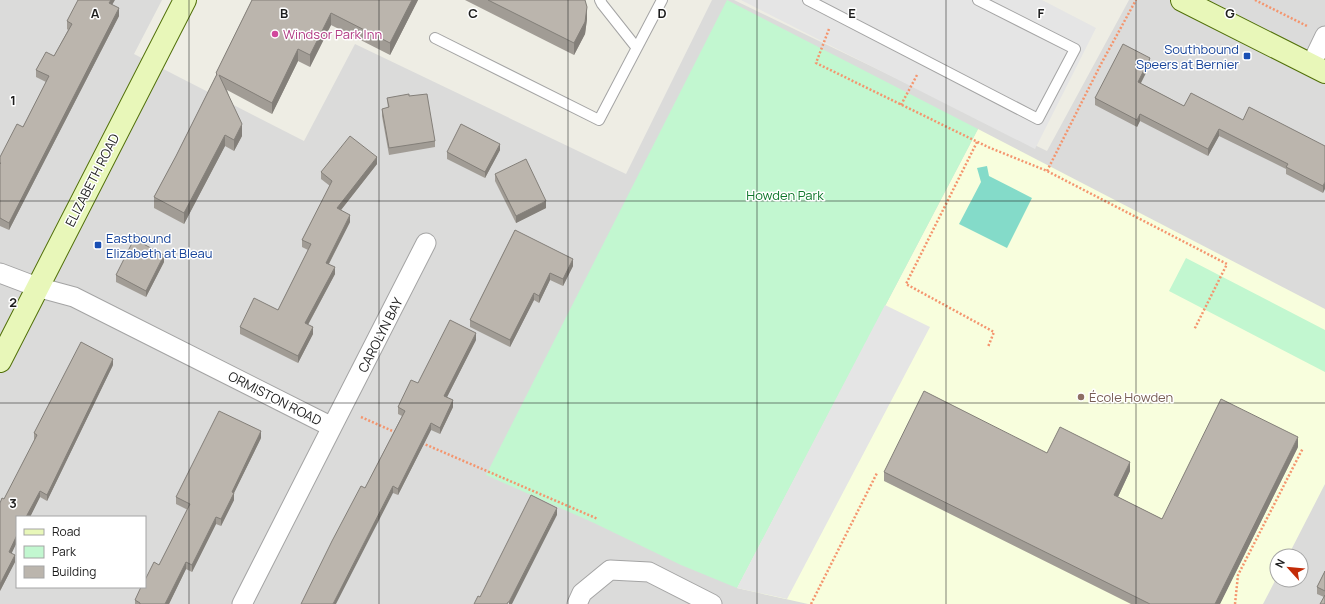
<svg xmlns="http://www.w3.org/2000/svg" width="1325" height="604" viewBox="0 0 1325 604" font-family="Manrope,sans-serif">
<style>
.residential{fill:#dbdbda;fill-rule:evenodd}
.education{fill:#f8fedd}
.park{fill:#c2f7d0}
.pitch{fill:#84dbc9}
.parking{fill:#e5e5e5}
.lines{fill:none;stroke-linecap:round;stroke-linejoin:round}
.lane-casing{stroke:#a4a4a4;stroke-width:12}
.street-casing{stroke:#a4a4a4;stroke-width:21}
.secondary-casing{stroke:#517009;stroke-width:24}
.path{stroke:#f4956e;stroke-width:2.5;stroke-dasharray:2 2;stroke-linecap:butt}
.lane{stroke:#fff;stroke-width:10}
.street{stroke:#fff;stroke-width:19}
.secondary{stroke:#e8f7b9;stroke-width:22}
.wall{fill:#a19c95}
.shaded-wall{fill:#837f79}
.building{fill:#bbb5ad;stroke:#837f79}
.grid{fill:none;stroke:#1d1d1d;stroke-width:1;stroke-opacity:0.55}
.hotel-dot{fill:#d1479c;stroke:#fff;stroke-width:1.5}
.transit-dot{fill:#1a4fb4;stroke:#fff;stroke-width:1.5}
.education-dot{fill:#8d6e63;stroke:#fff;stroke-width:1.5}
.labels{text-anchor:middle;stroke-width:3;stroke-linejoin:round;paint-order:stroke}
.hotel-label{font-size:13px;fill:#b23c85;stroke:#fff;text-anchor:start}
.transit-label{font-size:13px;fill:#164399;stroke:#fff;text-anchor:end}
.street-label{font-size:13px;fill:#1d1d1d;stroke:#fff}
.park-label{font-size:13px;fill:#0f772b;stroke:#fff}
.education-label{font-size:13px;fill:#785e54;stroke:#fff;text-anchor:start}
.grid-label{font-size:13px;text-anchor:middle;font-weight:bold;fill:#1d1d1d;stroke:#fff;stroke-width:3;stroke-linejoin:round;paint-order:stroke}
</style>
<rect width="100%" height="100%" fill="#eeede4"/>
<path class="residential" d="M 0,0 L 162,0 L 134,54 L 304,141 L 355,44 L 626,174 L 712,0 L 734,0 L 1047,151 L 1129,0 L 1325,0 L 1325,604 L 0,604 ZM 17,517 L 145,517 L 145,587 L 17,587 ZM 1277,556 L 1301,556 L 1301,580 L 1277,580 Z"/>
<path class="education" d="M 978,129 L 1325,309 L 1325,484 L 1288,556 L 1277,556 L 1277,577 L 1263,604 L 808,604 L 737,588 Z"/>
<path class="park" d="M 727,0 L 978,129 L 737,588 L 681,565 L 594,523 L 486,475 Z
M 1186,258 L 1325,330 L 1325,372 L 1169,291 Z"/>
<path class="pitch" d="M 987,166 L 989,176 L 1032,198 L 1007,248 L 959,224 L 981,182 L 977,168 Z"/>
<path class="parking" d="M 741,0 L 1042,0 L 1096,28 L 1035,149 Z
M 885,305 L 930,327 L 787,599 L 737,588 Z"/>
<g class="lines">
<defs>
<path id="lane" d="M 600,0 L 602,4 L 636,47
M 808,0 L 1038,119 L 1075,49 L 978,0
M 435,38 L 599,120 L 662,0"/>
<path id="street" d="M 1311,65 L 1325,36
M 0,273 L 37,287 L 74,297 L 332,427 L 242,604
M 332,427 L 426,243
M 577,604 L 582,593 L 610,570 L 649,572 L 712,604"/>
<path id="secondary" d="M 1182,0 L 1325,72
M 0,361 L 185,0"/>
</defs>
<use href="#lane" class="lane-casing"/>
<use href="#street" class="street-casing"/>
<use href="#secondary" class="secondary-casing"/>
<path class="path" d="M 1255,0 L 1307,26
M 829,29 L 816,63 L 988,147 L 1047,171 L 1227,264 L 1194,330
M 901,105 L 917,75
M 977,142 L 906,284 L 994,332 L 988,347
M 1047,171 L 1101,64 L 1136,0
M 361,417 L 397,433
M 422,443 L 598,519
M 811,604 L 877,473
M 1235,604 L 1238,575 L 1303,448"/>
<use href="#lane" class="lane"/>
<use href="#street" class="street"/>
<use href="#secondary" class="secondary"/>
</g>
<path class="wall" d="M 252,0 L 418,0 L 390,55 L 331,25 L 310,67 L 298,61 L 272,114 L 227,90 L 242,136 L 234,151 L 225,146 L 184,224 L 154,208 L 154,197 L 176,156 L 216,76 L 216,73 Z
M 465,0 L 585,0 L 587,19 L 585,34 L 574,55 Z
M 112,4 L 119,16 L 9,230 L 0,226 L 0,157 L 23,127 L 46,82 L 36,77 L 36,70 L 54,56 L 68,30 L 67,29 L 67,21 Z
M 1150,65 L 1140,83 L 1184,106 L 1243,120 L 1325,146 L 1323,193 L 1286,174 L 1286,169 L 1219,136 L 1208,156 L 1140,121 L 1137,127 L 1095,105 L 1095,98 Z
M 409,96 L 435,141 L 435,147 L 389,155 L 382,116 L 382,109 L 388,108 L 387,98 Z
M 500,150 L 485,178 L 447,159 L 447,152 Z
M 377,164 L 341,210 L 350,222 L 329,264 L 335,274 L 308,325 L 313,334 L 298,363 L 240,334 L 240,327 L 278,310 L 308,250 L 302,247 L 302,240 L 330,186 L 321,179 L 321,172 Z
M 495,174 L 546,208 L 516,223 L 495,181 Z
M 515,230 L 573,266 L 563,286 L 550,280 L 539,303 L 534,300 L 510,347 L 470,327 L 470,320 Z
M 164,262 L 146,297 L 116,282 L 116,275 Z
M 476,340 L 447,397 L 453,407 L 440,434 L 431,430 L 398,495 L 393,493 L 365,488 L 402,416 L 398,414 L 398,407 L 418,383 Z
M 113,365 L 47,501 L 40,497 L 30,517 L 17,517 L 17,542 L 11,553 L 15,562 L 0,591 L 34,440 L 34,433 Z
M 261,438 L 234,493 L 234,500 L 221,526 L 216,524 L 192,572 L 186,569 L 169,604 L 135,604 L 135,600 L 159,565 L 188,510 L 176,504 L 176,497 Z
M 1298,447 L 1220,604 L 1131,604 L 884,481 L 884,472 L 1047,453 L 1130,471 L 1118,497 L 1162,519 Z
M 1325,571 L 1325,604 L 1324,597 L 1317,594 L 1317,587 Z"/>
<path class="shaded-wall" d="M 111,0 L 115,0 L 109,10 L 109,3 Z
M 412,0 L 418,0 L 390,55 L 390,43 Z
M 587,7 L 587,19 L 585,34 L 574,55 L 574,43 Z
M 119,8 L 119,16 L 9,230 L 9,223 Z
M 331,13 L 331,25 L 310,67 L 310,55 Z
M 298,49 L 298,61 L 272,114 L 272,103 Z
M 1150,58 L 1150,65 L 1138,89 L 1138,82 Z
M 1140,114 L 1140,121 L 1137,127 L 1137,120 Z
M 242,124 L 242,136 L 234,151 L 234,140 Z
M 1219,129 L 1219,136 L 1208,156 L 1208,149 Z
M 225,135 L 225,146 L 184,224 L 184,213 Z
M 500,144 L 500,150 L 485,178 L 485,172 Z
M 377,157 L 377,164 L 337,215 L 337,208 Z
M 1325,182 L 1325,189 L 1323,193 L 1323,186 Z
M 546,201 L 546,208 L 516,223 L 516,216 Z
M 350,215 L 350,222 L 326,269 L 326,263 Z
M 164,255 L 164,262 L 146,297 L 146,291 Z
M 573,259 L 573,266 L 563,286 L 563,279 Z
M 335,267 L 335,274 L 305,330 L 305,323 Z
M 550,273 L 550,280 L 539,303 L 539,296 Z
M 534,293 L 534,300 L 510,347 L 510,340 Z
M 313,327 L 313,334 L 298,363 L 298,356 Z
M 476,333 L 476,340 L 444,403 L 444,396 Z
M 113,359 L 113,365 L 47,501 L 47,495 Z
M 453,400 L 453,407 L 440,434 L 440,428 Z
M 431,423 L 431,430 L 398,495 L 398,489 Z
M 261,431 L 261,438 L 234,493 L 234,500 L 221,526 L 221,519 L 232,492 Z
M 1298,437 L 1298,447 L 1220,604 L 1215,604 Z
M 1130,462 L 1130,471 L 1114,505 L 1114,495 Z
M 393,486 L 393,493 L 336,604 L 333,604 Z
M 40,491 L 40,497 L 30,517 L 26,517 Z
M 557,508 L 557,515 L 512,604 L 509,604 L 509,602 Z
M 216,517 L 216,524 L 192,572 L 192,565 Z
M 17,535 L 17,542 L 9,559 L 9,552 Z
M 15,555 L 15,562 L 0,591 L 0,584 Z
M 186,562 L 186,569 L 169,604 L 165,604 Z"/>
<path class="building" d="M 78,0 L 111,0 L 109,3 L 119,8 L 9,223 L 0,218 L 0,164 L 1,163 L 0,163 L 0,157 L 17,124 L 23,127 L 49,76 L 36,70 L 46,52 L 54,56 L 72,24 L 67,21 Z
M 252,0 L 412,0 L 390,43 L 331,13 L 310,55 L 298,49 L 272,103 L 219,75 L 242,124 L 234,140 L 225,135 L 184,213 L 154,197 L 176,156 L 217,74 L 216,73 Z
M 488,0 L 585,0 L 587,7 L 585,22 L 574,43 Z
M 1123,44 L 1150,58 L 1138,82 L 1184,106 L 1191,93 L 1243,120 L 1249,107 L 1325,146 L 1325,182 L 1323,186 L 1286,167 L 1288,164 L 1219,129 L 1208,149 L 1140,114 L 1137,120 L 1095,98 Z
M 409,94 L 409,96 L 427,94 L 435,141 L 389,148 L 382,109 L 389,107 L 387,98 Z
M 461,124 L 500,144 L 485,172 L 447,152 Z
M 350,136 L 377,157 L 337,208 L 350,215 L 326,263 L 335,267 L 305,323 L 313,327 L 298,356 L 240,327 L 254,298 L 278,310 L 311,244 L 302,240 L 332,181 L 321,172 Z
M 526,159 L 546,201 L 516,216 L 495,174 Z
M 515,230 L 573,259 L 563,279 L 550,273 L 539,296 L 534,293 L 510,340 L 470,320 Z
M 134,239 L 164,255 L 146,291 L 116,275 Z
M 450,320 L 476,333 L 444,396 L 453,400 L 440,428 L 431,423 L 398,489 L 393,486 L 333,604 L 301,604 L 332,541 L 361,486 L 365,488 L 405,411 L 398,407 L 411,380 L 418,383 Z
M 81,342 L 113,359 L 47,495 L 40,491 L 26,517 L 17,517 L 17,535 L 9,552 L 15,555 L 0,584 L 0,503 L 2,498 L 4,499 L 37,435 L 34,433 Z
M 924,391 L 1047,453 L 1060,427 L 1130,462 L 1114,495 L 1162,519 L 1221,399 L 1298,437 L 1215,604 L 1150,604 L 884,472 Z
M 219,411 L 261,431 L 232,492 L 234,493 L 221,519 L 216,517 L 192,565 L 186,562 L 165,604 L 140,604 L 140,603 L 135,600 L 141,587 L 145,587 L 145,580 L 154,562 L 159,565 L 190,504 L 176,497 Z
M 531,495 L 557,508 L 509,602 L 508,602 L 507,604 L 474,604 L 478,596 L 480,597 Z
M 1325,571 L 1325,591 L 1317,587 Z
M 1325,595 L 1325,604 L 1320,604 Z"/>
<path class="grid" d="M 189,0 L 189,604M 379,0 L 379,604M 568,0 L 568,604M 757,0 L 757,604M 946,0 L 946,604M 1136,0 L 1136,604M 0,201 L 1325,201M 0,403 L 1325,403"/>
<circle class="hotel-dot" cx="275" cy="34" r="4"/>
<g class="transit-dot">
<rect x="1243" y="52" width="8" height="8" rx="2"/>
<rect x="94" y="241" width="8" height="8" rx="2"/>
</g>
<circle class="education-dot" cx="1081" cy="397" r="4"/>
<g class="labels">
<g class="hotel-label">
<text x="283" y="39">Windsor Park Inn</text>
</g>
<g class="transit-label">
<text x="1239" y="54">Southbound<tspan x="1239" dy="15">Speers at Bernier</tspan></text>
<text x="106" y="243" text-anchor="start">Eastbound<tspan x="106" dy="15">Elizabeth at Bleau</tspan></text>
</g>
<g class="street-label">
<text transform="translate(92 180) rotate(-63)" y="5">ELIZABETH ROAD</text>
<text transform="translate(380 335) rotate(-63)" y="5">CAROLYN BAY</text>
<text transform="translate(275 398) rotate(27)" y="5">ORMISTON ROAD</text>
</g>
<g class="park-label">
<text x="785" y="200">Howden Park</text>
</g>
<g class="education-label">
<text x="1089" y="402">École Howden</text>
</g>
</g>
<g class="grid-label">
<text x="95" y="18">A</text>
<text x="284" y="18">B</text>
<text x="473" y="18">C</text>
<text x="662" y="18">D</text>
<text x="852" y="18">E</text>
<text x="1041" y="18">F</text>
<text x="1230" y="18">G</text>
<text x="13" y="105">1</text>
<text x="13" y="307">2</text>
<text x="13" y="508">3</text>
</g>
<rect x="16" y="516" width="130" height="72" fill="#ffffff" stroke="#a5a5a5"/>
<rect x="24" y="529" width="20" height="6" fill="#e8f7b9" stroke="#a5a5a5"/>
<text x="52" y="536" font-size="12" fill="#1d1d1d">Road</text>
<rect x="24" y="546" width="20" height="12" fill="#c2f7d0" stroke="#a5a5a5"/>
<text x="52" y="556" font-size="12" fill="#1d1d1d">Park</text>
<rect x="24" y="566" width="20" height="12" fill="#bbb5ad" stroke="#a5a5a5"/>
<text x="52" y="576" font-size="12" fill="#1d1d1d">Building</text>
<g transform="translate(1289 568) rotate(297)"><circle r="19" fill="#ffffff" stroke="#a5a5a5"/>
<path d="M0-3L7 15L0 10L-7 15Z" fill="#c32b07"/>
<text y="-6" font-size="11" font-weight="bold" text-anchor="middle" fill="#1d1d1d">N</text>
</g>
</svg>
